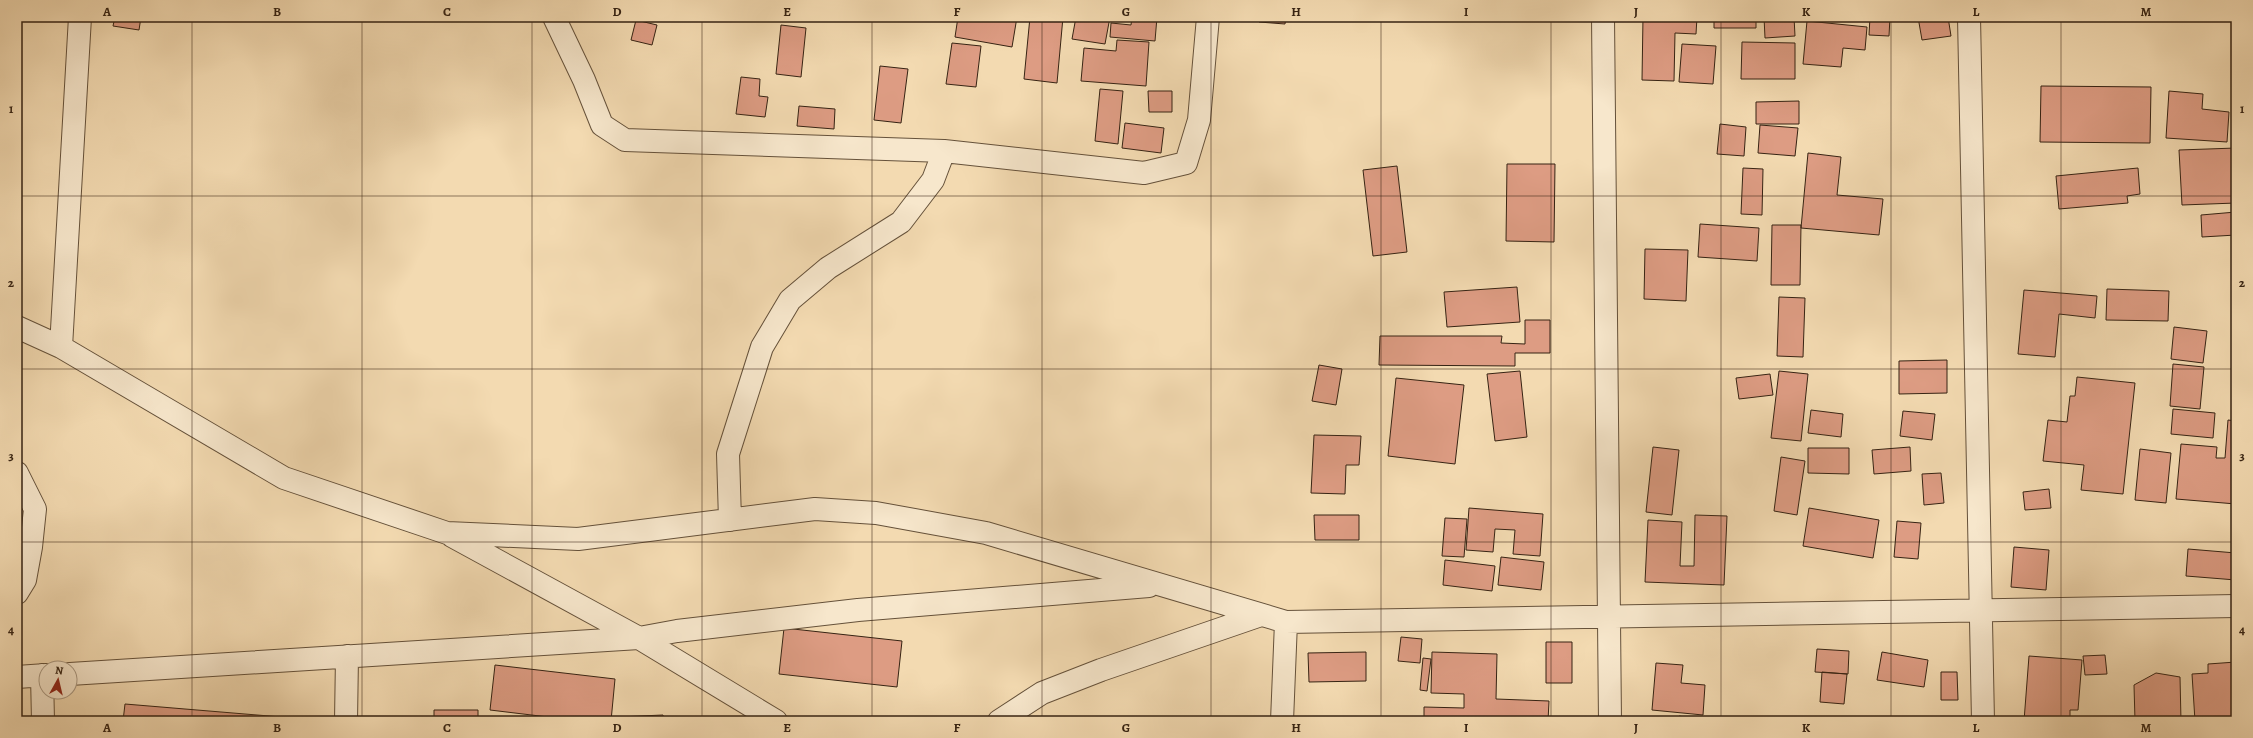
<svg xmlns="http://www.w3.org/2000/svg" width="2253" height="738" viewBox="0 0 2253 738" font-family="Alegreya,serif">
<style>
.building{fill:#dd9c83;stroke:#362313}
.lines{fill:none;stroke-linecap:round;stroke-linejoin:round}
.minor-casing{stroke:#65513a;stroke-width:24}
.minor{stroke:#f7e7cc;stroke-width:22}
.grid{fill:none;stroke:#362313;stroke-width:1;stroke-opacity:0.55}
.neatline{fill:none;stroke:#362313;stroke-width:1.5}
.grid-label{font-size:13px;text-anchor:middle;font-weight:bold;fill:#362313}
</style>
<rect width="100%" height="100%" fill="#f3dab1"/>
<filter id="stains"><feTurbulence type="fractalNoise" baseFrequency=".005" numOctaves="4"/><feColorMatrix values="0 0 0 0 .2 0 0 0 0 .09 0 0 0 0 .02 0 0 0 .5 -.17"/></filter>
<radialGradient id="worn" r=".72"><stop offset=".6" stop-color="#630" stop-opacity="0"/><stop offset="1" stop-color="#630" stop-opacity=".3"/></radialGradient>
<path class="building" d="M 115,17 L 141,17 L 139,30 L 113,26 Z
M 958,17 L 1017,17 L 1012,47 L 955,37 Z
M 1030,17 L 1063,17 L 1057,83 L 1024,79 Z
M 1076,17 L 1110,17 L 1105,44 L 1072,39 Z
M 1132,17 L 1157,17 L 1155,41 L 1110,37 L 1111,23 L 1131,25 Z
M 1259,17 L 1286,17 L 1285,24 L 1259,22 Z
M 1309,17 L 1337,17 L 1337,18 L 1309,20 Z
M 1366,17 L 1396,17 L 1396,21 Z
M 1643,17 L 1697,17 L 1696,34 L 1675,33 L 1674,81 L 1642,80 Z
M 1714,17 L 1756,17 L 1756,28 L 1714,28 Z
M 1764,17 L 1794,17 L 1795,36 L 1765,38 Z
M 1870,17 L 1890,17 L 1889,36 L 1869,35 Z
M 1918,17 L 1948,17 L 1951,36 L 1922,40 Z
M 636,20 L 657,25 L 652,45 L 631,40 Z
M 1807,21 L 1867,27 L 1865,50 L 1843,48 L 1841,67 L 1803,64 Z
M 781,25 L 806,28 L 801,77 L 776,74 Z
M 1117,40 L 1149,42 L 1146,86 L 1081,81 L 1084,48 L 1116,51 Z
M 1742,42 L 1795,43 L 1795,79 L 1741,79 Z
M 952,43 L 981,46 L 976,87 L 946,84 Z
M 1682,44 L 1716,46 L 1713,84 L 1679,82 Z
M 880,66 L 908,69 L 901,123 L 874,120 Z
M 741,77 L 760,79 L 759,96 L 768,97 L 765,117 L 736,114 Z
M 2041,86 L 2151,87 L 2150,143 L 2040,142 Z
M 1100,89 L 1123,91 L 1118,144 L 1095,141 Z
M 1148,91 L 1172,91 L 1172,112 L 1149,112 Z
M 2169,91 L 2203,94 L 2202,109 L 2229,112 L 2227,142 L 2166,138 Z
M 1799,101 L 1799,124 L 1756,124 L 1756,102 Z
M 799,106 L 835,109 L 834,129 L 797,126 Z
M 1125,123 L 1164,128 L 1161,153 L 1122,148 Z
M 1720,124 L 1746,127 L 1744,156 L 1717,154 Z
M 1760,125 L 1798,128 L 1795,156 L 1758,153 Z
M 2236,148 L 2236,203 L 2182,205 L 2179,150 Z
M 1808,153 L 1841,157 L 1837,195 L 1883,199 L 1879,235 L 1801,228 Z
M 1507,164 L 1555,164 L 1554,242 L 1506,241 Z
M 1397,166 L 1407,252 L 1373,256 L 1363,170 Z
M 1743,168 L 1763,169 L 1762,215 L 1741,214 Z
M 2138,168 L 2140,194 L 2127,196 L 2128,203 L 2059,209 L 2056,176 Z
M 2236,212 L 2236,235 L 2202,237 L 2201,215 Z
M 1700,224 L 1759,228 L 1757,261 L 1698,257 Z
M 1772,225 L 1801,225 L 1800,285 L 1771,285 Z
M 1645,249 L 1688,250 L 1686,301 L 1644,299 Z
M 1517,287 L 1520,322 L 1447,327 L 1444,292 Z
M 2107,289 L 2169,291 L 2168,321 L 2106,320 Z
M 2024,290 L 2097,296 L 2095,318 L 2059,314 L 2055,357 L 2018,354 Z
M 1779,297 L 1805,298 L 1803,357 L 1777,356 Z
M 1525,320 L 1550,320 L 1550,353 L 1515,353 L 1515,366 L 1379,365 L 1380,336 L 1502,336 L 1501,343 L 1525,344 Z
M 2235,323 L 2236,323 L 2236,351 L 2235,351 Z
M 2174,327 L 2207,331 L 2203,363 L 2171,359 Z
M 1947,360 L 1947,393 L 1899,394 L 1899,361 Z
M 2173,364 L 2204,367 L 2200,409 L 2170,406 Z
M 1319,365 L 1342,369 L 1336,405 L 1312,401 Z
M 1520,371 L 1527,437 L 1495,441 L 1487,374 Z
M 1779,371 L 1808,374 L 1801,441 L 1771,438 Z
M 1770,374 L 1773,395 L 1739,399 L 1736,378 Z
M 2077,377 L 2135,383 L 2123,494 L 2081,490 L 2084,465 L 2043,461 L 2048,420 L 2067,422 L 2070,396 L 2075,396 Z
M 1396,378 L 1464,385 L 1455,464 L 1388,456 Z
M 2173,409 L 2215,413 L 2213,438 L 2171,434 Z
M 1811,410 L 1843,414 L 1841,437 L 1808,433 Z
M 1903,411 L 1935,414 L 1932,440 L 1900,436 Z
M 2228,420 L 2236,421 L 2236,504 L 2176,499 L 2181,444 L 2217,447 L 2216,458 L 2225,458 Z
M 1314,435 L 1361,436 L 1359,465 L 1346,465 L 1345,494 L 1311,493 Z
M 1653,447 L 1679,450 L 1672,515 L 1646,512 Z
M 1910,447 L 1911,471 L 1874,474 L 1872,450 Z
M 1808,448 L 1849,448 L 1849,474 L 1808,473 Z
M 2140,449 L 2171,453 L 2166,503 L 2135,500 Z
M 1781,457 L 1805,461 L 1797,515 L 1774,511 Z
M 1941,473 L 1944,503 L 1924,505 L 1922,474 Z
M 2049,489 L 2051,508 L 2025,510 L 2023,492 Z
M 1469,508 L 1543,514 L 1540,556 L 1513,554 L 1515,530 L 1495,529 L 1493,552 L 1466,550 Z
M 1809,508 L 1879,520 L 1873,558 L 1803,546 Z
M 1314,515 L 1359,515 L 1359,540 L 1315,540 Z
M 1695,515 L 1727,516 L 1724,585 L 1645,582 L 1648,520 L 1682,522 L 1680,566 L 1694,566 Z
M 1445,518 L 1467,519 L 1464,557 L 1442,556 Z
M 1897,521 L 1921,523 L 1918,559 L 1894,557 Z
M 2014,547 L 2049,550 L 2046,590 L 2011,587 Z
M 2188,549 L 2236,553 L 2236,580 L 2186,576 Z
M 1501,557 L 1544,562 L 1541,590 L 1498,585 Z
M 1445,560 L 1495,566 L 1492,591 L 1443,585 Z
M 784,628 L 902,641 L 897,687 L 779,674 Z
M 1401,637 L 1422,639 L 1420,663 L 1398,661 Z
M 1546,642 L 1572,642 L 1572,683 L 1546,683 Z
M 1817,649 L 1849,651 L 1848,674 L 1815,672 Z
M 1366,652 L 1366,681 L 1309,682 L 1308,653 Z
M 1432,652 L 1497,654 L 1496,699 L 1549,701 L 1548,721 L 1424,721 L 1424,707 L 1464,708 L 1464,694 L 1431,693 Z
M 1882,652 L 1928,660 L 1924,687 L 1877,680 Z
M 2105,655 L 2107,674 L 2085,675 L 2083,656 Z
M 2029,656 L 2082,660 L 2078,710 L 2070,710 L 2070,721 L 2024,721 Z
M 1423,658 L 1431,659 L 1427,691 L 1420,690 Z
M 2236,662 L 2236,721 L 2195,721 L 2192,674 L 2208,673 L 2208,664 Z
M 1656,663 L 1683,665 L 1681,683 L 1705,685 L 1703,715 L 1652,710 Z
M 495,665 L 615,679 L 611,721 L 581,721 L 490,710 Z
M 1822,672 L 1847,674 L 1844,704 L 1820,702 Z
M 1941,672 L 1957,672 L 1958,700 L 1941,700 Z
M 2156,673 L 2180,677 L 2181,721 L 2135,721 L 2134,685 Z
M 125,704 L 317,720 L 317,721 L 123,721 Z
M 434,710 L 478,710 L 478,721 L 434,721 Z
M 663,715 L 664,721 L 618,721 L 618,717 Z
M 1679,716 L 1702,720 L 1702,721 L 1678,721 Z
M 1308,717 L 1347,721 L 1308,721 Z"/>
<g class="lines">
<defs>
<path id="minor" d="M 80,17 L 61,347 L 284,478 L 447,533 L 578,539 L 815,509 L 876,513 L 986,533 L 1286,622 L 2236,606
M 554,17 L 584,80 L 602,125 L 625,140 L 944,151 L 1144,173 L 1186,163 L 1199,120 L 1208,17
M 1603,17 L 1610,721
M 1969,17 L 1983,721
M 17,327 L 61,347
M 17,473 L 35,509 L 31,547 L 25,580 L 17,593
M 730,520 L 728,454 L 762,347 L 790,300 L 828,268 L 901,222 L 933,180 L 944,151
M 452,536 L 639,638 L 776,721
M 70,674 L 639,638 L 677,631 L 858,610 L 1149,586
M 42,675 L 43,721
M 17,677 L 46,675
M 346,721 L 347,656
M 999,721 L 1042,693 L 1101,670 L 1261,615
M 1282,721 L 1286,622"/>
</defs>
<use href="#minor" class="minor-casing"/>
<use href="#minor" class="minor"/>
</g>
<path class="grid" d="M 192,17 L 192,721M 362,17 L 362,721M 532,17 L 532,721M 702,17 L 702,721M 872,17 L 872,721M 1042,17 L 1042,721M 1211,17 L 1211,721M 1381,17 L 1381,721M 1551,17 L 1551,721M 1721,17 L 1721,721M 1891,17 L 1891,721M 2061,17 L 2061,721M 17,196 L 2236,196M 17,369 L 2236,369M 17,542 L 2236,542"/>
<rect width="2253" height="738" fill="none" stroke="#f3dab1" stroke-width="44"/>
<g transform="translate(58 680) rotate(8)"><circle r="19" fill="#f7e7cc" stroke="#aa9982"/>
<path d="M0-3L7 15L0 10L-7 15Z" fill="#8f2418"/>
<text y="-6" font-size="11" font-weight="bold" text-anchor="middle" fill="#362313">N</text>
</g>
<rect x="22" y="22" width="2209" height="694" class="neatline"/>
<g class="grid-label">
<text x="107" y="16">A</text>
<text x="277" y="16">B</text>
<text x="447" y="16">C</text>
<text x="617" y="16">D</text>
<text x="787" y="16">E</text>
<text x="957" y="16">F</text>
<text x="1126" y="16">G</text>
<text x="1296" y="16">H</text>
<text x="1466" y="16">I</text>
<text x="1636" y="16">J</text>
<text x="1806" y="16">K</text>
<text x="1976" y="16">L</text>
<text x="2146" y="16">M</text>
<text x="11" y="113">1</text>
<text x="2242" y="113">1</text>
<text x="11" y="287">2</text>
<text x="2242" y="287">2</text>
<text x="11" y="460">3</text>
<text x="2242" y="460">3</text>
<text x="11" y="634">4</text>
<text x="2242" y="634">4</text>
<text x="107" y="732">A</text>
<text x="277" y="732">B</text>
<text x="447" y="732">C</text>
<text x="617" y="732">D</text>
<text x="787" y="732">E</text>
<text x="957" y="732">F</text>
<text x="1126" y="732">G</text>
<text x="1296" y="732">H</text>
<text x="1466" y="732">I</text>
<text x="1636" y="732">J</text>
<text x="1806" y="732">K</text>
<text x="1976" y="732">L</text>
<text x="2146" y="732">M</text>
</g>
<rect width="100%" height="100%" filter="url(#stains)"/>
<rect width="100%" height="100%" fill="url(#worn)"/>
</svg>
